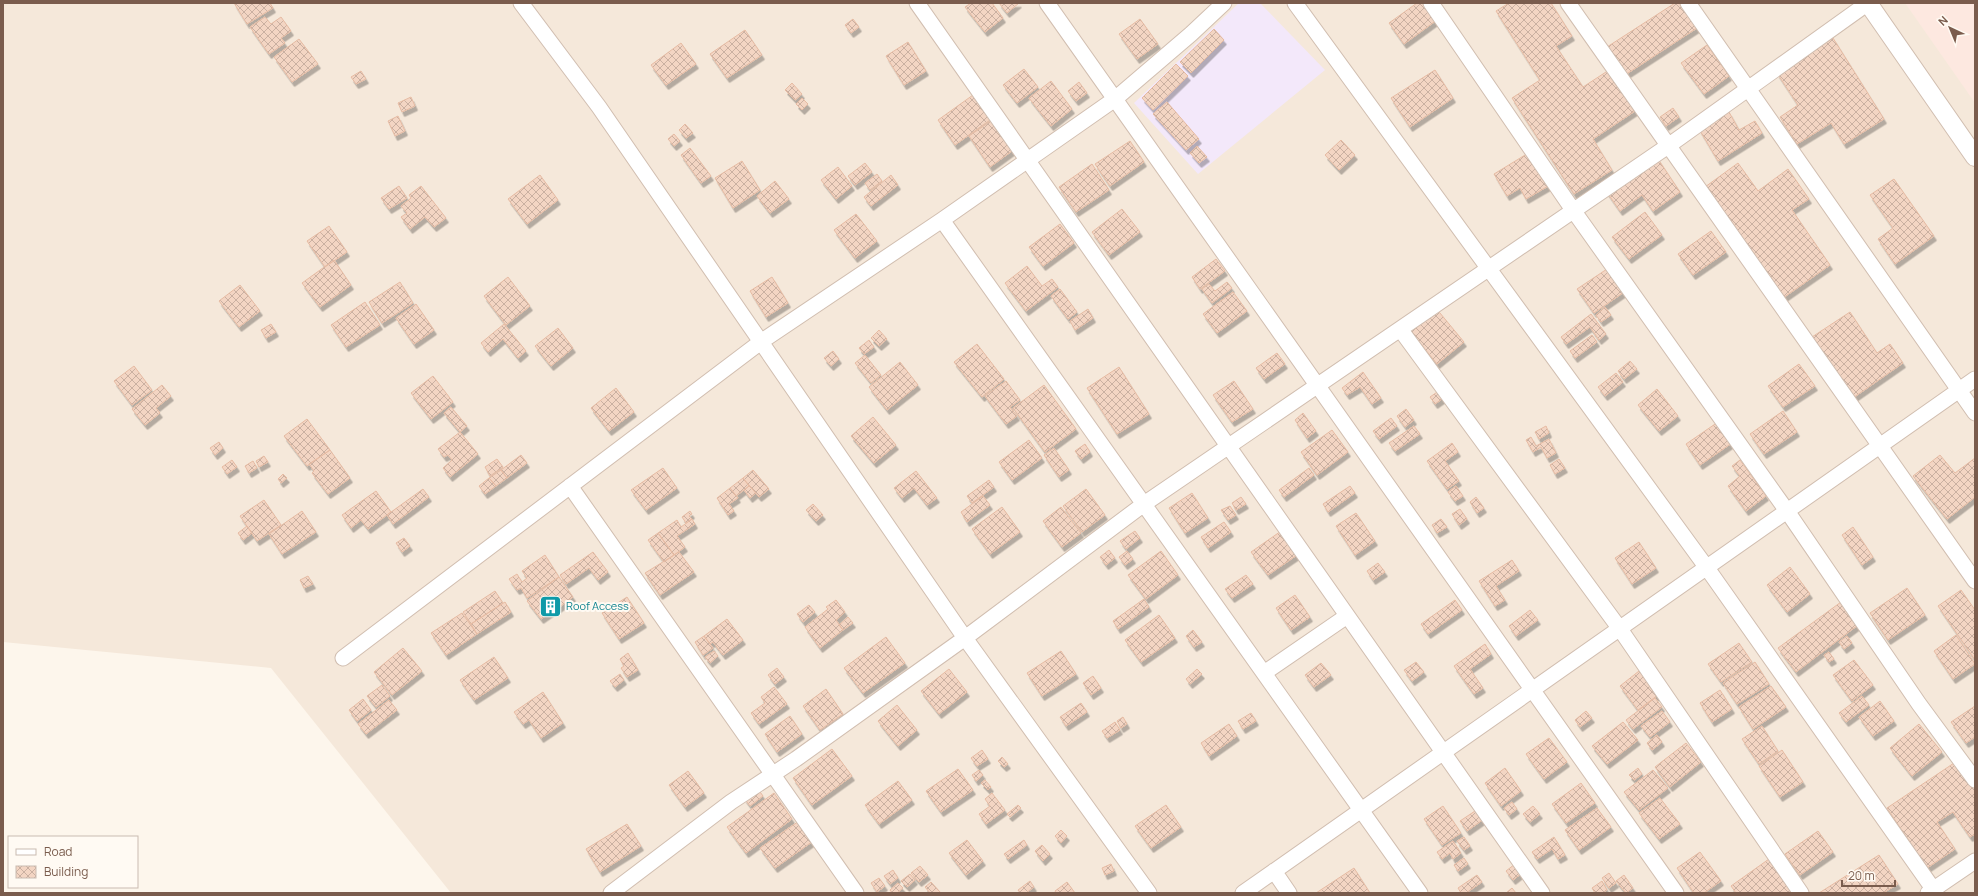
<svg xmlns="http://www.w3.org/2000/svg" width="1978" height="896" viewBox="0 0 1978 896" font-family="Manrope,sans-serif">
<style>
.residential{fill:#f5e8da}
.commercial{fill:#fde8e0}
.education{fill:#f3e8fa}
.building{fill:url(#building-cross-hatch);stroke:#e6bba3;filter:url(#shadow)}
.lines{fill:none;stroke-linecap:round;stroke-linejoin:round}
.minor-casing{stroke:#d1beb0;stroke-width:17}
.tertiary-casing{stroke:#d1beb0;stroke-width:20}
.minor{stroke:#fff;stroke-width:15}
.tertiary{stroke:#fff;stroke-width:18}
.labels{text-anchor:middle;stroke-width:4;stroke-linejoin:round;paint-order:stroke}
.culture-label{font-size:11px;fill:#0d838f;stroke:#fffaf3;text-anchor:start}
</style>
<defs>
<pattern id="building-cross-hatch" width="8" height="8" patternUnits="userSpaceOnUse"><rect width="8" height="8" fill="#f3d5c3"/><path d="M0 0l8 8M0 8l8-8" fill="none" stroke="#cab0a1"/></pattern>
<filter id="shadow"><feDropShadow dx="2.5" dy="4.5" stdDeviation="0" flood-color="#0004"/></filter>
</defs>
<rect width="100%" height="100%" fill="#fdf6ec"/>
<path class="residential" d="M 3,3 L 1975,3 L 1975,893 L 451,893 L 271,668 L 3,642 Z"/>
<path class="commercial" d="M 1905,3 L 1975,3 L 1975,103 Z"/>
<path class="education" d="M 1239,3 L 1260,3 L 1325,70 L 1198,174 L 1134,103 Z"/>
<path class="building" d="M 234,3 L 270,3 L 273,8 L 247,24 Z
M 971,3 L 992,3 L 1003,18 L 985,32 L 965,7 Z
M 999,3 L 1019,3 L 1007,13 Z
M 1417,3 L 1425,3 L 1437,20 L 1404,44 L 1389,23 Z
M 1509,3 L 1551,3 L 1572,36 L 1556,46 L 1583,87 L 1609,70 L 1635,111 L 1593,139 L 1612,170 L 1574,194 L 1512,98 L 1540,80 L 1496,11 Z
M 1675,3 L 1681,3 L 1697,28 L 1625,75 L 1607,47 Z
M 265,17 L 271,24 L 281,17 L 291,31 L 281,38 L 285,43 L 269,54 L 250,27 Z
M 853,19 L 859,27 L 851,33 L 845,25 Z
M 1140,19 L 1158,44 L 1137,59 L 1119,34 Z
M 1214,29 L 1224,40 L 1191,73 L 1180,62 Z
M 745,30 L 762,55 L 727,78 L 710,54 Z
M 1833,38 L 1884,119 L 1844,144 L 1831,123 L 1797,144 L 1780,117 L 1798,105 L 1777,73 Z
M 299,39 L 318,64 L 292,82 L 274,57 Z
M 908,42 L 926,71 L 904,85 L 886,56 Z
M 681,43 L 696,64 L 666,85 L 651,65 Z
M 1707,45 L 1729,76 L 1704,94 L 1681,63 Z
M 1176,64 L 1188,76 L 1153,110 L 1142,98 Z
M 1024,69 L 1038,87 L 1017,103 L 1003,85 Z
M 1435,70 L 1453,98 L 1410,127 L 1391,98 Z
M 361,71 L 366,79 L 356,84 L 351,77 Z
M 1051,81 L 1072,109 L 1051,126 L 1029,98 Z
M 1079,82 L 1087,93 L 1076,101 L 1068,91 Z
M 792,83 L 802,94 L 795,100 L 785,90 Z
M 973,95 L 990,120 L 955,145 L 938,120 Z
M 411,97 L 415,106 L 402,112 L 398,103 Z
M 802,98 L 808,104 L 802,110 L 796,104 Z
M 1167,102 L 1199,139 L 1186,150 L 1153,114 Z
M 1673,108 L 1679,117 L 1666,126 L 1660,117 Z
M 1729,112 L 1739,130 L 1755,121 L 1762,133 L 1718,161 L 1699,129 Z
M 398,116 L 405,131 L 395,136 L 388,121 Z
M 991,121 L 1012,151 L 990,167 L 969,136 Z
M 685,124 L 693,133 L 686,138 L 679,130 Z
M 674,134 L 680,141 L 674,146 L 668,139 Z
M 1341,140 L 1355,155 L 1339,170 L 1325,155 Z
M 1130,141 L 1144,162 L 1110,186 L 1095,164 Z
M 1197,146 L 1207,157 L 1199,163 L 1190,153 Z
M 690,148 L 711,176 L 701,183 L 681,155 Z
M 1530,152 L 1550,185 L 1526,199 L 1520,188 L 1507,196 L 1494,174 Z
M 1656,156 L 1680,192 L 1653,211 L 1642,195 L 1620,211 L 1606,191 Z
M 742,161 L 760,190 L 733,208 L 715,178 Z
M 865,163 L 872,172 L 855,185 L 848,176 Z
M 1738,163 L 1758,191 L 1788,169 L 1809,199 L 1792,210 L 1830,265 L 1783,298 L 1705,187 Z
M 1092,164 L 1109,190 L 1076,212 L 1059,187 Z
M 838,167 L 852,186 L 836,199 L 821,180 Z
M 877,174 L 882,181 L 870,190 L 865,183 Z
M 540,175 L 558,200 L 527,224 L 508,199 Z
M 891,175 L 898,185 L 871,206 L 864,197 Z
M 1894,179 L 1934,236 L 1895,264 L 1878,239 L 1893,228 L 1870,195 Z
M 775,181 L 789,199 L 770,213 L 757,196 Z
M 399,186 L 407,198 L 389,209 L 381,198 Z
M 421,186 L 446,218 L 434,227 L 425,217 L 410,229 L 401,217 L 407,213 L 401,206 L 411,198 L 409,195 Z
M 1122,209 L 1140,232 L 1109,255 L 1092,232 Z
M 1645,212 L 1662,235 L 1629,259 L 1612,237 Z
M 856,214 L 877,241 L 855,258 L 834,230 Z
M 1060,224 L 1074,243 L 1043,266 L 1029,247 Z
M 329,226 L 347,252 L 325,267 L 307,241 Z
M 1711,231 L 1726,252 L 1693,275 L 1678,254 Z
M 1216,259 L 1225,271 L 1200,289 L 1192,277 Z
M 334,260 L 351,285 L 320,307 L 302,283 Z
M 1027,266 L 1042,286 L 1052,279 L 1058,287 L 1026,311 L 1005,283 Z
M 1610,267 L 1627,290 L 1594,313 L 1577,289 Z
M 508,277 L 530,306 L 506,325 L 484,296 Z
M 772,277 L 788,303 L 766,317 L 750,291 Z
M 400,282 L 413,303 L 382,323 L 369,302 Z
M 1227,282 L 1232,288 L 1212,303 L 1202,289 L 1209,284 L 1215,291 Z
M 240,285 L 260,311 L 239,327 L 219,301 Z
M 1060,289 L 1077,312 L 1068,319 L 1051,296 Z
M 1233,292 L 1247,311 L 1217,333 L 1203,314 Z
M 365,302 L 380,325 L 346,347 L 331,325 Z
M 416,304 L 434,330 L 414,344 L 396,318 Z
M 1435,307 L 1464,342 L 1437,364 L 1408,328 Z
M 1605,307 L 1611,315 L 1601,322 L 1596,315 Z
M 1088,309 L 1093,318 L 1075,330 L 1070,321 Z
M 1850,312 L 1877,353 L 1890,344 L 1903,363 L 1853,398 L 1812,337 Z
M 1591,314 L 1606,334 L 1599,340 L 1590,327 L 1566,344 L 1561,337 Z
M 271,324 L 276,332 L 266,338 L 261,330 Z
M 504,324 L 526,351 L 518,358 L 503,339 L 488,352 L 481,343 Z
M 558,328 L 573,348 L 551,366 L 535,346 Z
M 879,330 L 887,339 L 879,346 L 871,338 Z
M 1592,335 L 1597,342 L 1575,358 L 1570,351 Z
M 869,340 L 874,347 L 864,354 L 859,348 Z
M 977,344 L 1004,379 L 982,397 L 954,362 Z
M 833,351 L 839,359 L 831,366 L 824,358 Z
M 1277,353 L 1285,364 L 1264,379 L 1256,368 Z
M 865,355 L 881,375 L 871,383 L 855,363 Z
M 1630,361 L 1637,369 L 1624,379 L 1618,371 Z
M 900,362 L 918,385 L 887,410 L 869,387 Z
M 1799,364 L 1815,386 L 1783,407 L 1768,386 Z
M 134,366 L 152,390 L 132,405 L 114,381 Z
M 1119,367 L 1149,414 L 1117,434 L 1087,388 Z
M 1363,372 L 1381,398 L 1372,404 L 1360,387 L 1347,395 L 1342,388 Z
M 1616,373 L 1623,382 L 1605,396 L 1598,387 Z
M 433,376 L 453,402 L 431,419 L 411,393 Z
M 1006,381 L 1020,400 L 1010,407 L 1017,416 L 1006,424 L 985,396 Z
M 1234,381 L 1253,409 L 1232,422 L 1213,395 Z
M 162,385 L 171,396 L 156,408 L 160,413 L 145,425 L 132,409 Z
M 1044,385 L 1076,429 L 1045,452 L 1013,408 Z
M 616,388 L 634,412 L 609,431 L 591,408 Z
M 1657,389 L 1678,416 L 1659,431 L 1638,405 Z
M 1440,390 L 1445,397 L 1435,404 L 1430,397 Z
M 451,407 L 467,426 L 460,432 L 444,413 Z
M 1406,409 L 1414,420 L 1405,427 L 1397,416 Z
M 1783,411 L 1797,432 L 1764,454 L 1750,434 Z
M 1303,413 L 1316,431 L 1307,438 L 1295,420 Z
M 873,417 L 896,445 L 874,463 L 851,436 Z
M 1391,418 L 1397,426 L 1379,439 L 1373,431 Z
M 307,419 L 330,450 L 307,466 L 284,436 Z
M 1718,422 L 1732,443 L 1700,465 L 1686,444 Z
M 1414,426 L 1420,434 L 1395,451 L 1389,443 Z
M 1546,426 L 1549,433 L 1539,439 L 1535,432 Z
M 1332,430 L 1348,452 L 1317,475 L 1301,452 Z
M 460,432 L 478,454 L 450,477 L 443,468 L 452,460 L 448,455 L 444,457 L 438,449 Z
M 1531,437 L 1536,446 L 1549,439 L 1556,453 L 1547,458 L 1541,447 L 1533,452 L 1526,440 Z
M 1029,440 L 1042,458 L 1012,480 L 999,462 Z
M 219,442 L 223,448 L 215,455 L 210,448 Z
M 1452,443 L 1458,452 L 1445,461 L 1459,481 L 1447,489 L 1427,461 Z
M 1085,444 L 1090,452 L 1081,459 L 1075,451 Z
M 1054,448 L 1069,470 L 1059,477 L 1044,455 Z
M 330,450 L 350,478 L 328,494 L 312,473 L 314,471 L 309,464 Z
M 521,455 L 527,463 L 507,478 L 501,470 Z
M 1940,455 L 1955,473 L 1975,458 L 1975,500 L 1974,498 L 1947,519 L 1913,476 Z
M 264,456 L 268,462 L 259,467 L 256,461 Z
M 497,459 L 503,467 L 490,476 L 485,467 Z
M 1559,459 L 1565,468 L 1555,474 L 1550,465 Z
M 232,460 L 237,467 L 227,474 L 222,467 Z
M 1740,460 L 1766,496 L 1746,511 L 1728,486 L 1740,476 L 1732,466 Z
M 253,461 L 257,468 L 249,473 L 245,466 Z
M 663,468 L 677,488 L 646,510 L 631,490 Z
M 1309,468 L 1314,475 L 1284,497 L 1279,490 Z
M 501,470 L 507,478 L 496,486 L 489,478 Z
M 753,470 L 769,489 L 759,497 L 743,478 Z
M 916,471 L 937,498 L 927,505 L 914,488 L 902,498 L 894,488 Z
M 283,474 L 287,478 L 281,483 L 278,479 Z
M 489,478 L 496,486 L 485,494 L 479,486 Z
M 743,478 L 749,486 L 736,496 L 730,488 Z
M 989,480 L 994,487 L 972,503 L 967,496 Z
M 749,486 L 756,493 L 750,498 L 744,490 Z
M 1350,486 L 1355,493 L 1328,512 L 1323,504 Z
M 1456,486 L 1463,496 L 1455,501 L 1448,492 Z
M 730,488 L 738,498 L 729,504 L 734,511 L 728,515 L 717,498 Z
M 423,489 L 429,497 L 393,524 L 387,515 Z
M 1086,489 L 1105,515 L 1082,532 L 1063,506 Z
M 376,491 L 391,512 L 368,529 L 361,520 L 351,528 L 342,515 Z
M 1192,493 L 1208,518 L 1185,533 L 1169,508 Z
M 983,496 L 990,505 L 967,522 L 961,512 Z
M 1241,497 L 1246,504 L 1236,510 L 1232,503 Z
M 1476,497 L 1484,508 L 1477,513 L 1470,502 Z
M 264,500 L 281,525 L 257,541 L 240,516 Z
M 813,504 L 823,515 L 816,521 L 806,510 Z
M 1230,506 L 1236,515 L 1228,520 L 1221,510 Z
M 1002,507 L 1020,532 L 990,554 L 972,529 Z
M 1061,507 L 1081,533 L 1062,547 L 1043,521 Z
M 1460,509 L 1467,519 L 1459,525 L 1452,514 Z
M 302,511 L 316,532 L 282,554 L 269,534 Z
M 690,511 L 692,514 L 689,516 L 692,519 L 686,523 L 682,517 Z
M 1356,513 L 1375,541 L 1355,555 L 1336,526 Z
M 692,519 L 695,524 L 677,536 L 685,547 L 674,555 L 658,533 L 677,520 L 681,527 Z
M 1441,519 L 1447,527 L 1437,533 L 1432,525 Z
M 1224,522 L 1231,532 L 1208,548 L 1201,537 Z
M 247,526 L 252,533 L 243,540 L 238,533 Z
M 1853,527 L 1873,557 L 1862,565 L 1842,535 Z
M 1284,529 L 1300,553 L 1268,575 L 1251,552 Z
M 1135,531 L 1140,538 L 1126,549 L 1120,541 Z
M 658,533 L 674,555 L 664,562 L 648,540 Z
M 404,538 L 410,546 L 402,552 L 396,543 Z
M 1639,542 L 1656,568 L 1632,584 L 1615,558 Z
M 1109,550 L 1115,558 L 1106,565 L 1100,557 Z
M 1127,551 L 1133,559 L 1125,565 L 1119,557 Z
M 1161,551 L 1178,575 L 1146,599 L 1128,575 Z
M 593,552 L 608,572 L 598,580 L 589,568 L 566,584 L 560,575 Z
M 679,552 L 694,572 L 660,595 L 645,573 Z
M 545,555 L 559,577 L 527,598 L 521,588 L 517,590 L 509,579 L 517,574 L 522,582 L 527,578 L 522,571 Z
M 1512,560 L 1519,571 L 1496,586 L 1505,600 L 1495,606 L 1479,581 Z
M 1378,563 L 1385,572 L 1373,580 L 1367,571 Z
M 1790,567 L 1810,594 L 1787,612 L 1767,585 Z
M 1246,575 L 1253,584 L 1232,598 L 1225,589 Z
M 308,576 L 313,584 L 304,588 L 300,580 Z
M 559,577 L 573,597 L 557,609 L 551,600 L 546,603 L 551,612 L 541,619 L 527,601 Z
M 1907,588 L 1925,615 L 1888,640 L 1870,613 Z
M 1961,590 L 1975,610 L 1975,660 L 1938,606 Z
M 495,591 L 503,603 L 471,624 L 463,612 Z
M 1295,595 L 1310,617 L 1291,630 L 1276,608 Z
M 627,597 L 644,623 L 619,639 L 602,613 Z
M 1144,599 L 1149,607 L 1118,629 L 1113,621 Z
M 551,600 L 557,609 L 551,612 L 546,603 Z
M 836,600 L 845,612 L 836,620 L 843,630 L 820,648 L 805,627 L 828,609 L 826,607 Z
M 1455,600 L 1462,610 L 1428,634 L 1421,624 Z
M 505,602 L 511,612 L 477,634 L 471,624 Z
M 1841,602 L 1858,625 L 1796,672 L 1778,648 Z
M 809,605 L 815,612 L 803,622 L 797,614 Z
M 1530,610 L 1538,620 L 1516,636 L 1509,626 Z
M 462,613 L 477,634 L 446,655 L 431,633 Z
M 1159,615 L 1175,638 L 1141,662 L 1125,640 Z
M 848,617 L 853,623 L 843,630 L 839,625 Z
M 727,619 L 743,640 L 723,655 L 713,642 L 710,644 L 704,636 Z
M 1193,630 L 1202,642 L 1194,647 L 1186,636 Z
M 1956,635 L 1975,664 L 1953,679 L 1934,651 Z
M 704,636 L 713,648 L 703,655 L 695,642 Z
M 1847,636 L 1852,643 L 1844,649 L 1839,642 Z
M 886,637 L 905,663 L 863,693 L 844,668 Z
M 1739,643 L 1752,662 L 1721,682 L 1708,664 Z
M 1485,644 L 1491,654 L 1470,669 L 1483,688 L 1474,694 L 1454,666 Z
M 403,648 L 422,671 L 392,695 L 374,672 Z
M 714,651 L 718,656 L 710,663 L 705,657 Z
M 1061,651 L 1076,674 L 1042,696 L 1027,673 Z
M 1829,652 L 1834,659 L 1829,662 L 1824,655 Z
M 628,653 L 638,670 L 627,677 L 621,668 L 624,666 L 620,659 Z
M 494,657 L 508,678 L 474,700 L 460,680 Z
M 1854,660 L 1873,685 L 1852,701 L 1833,675 Z
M 1416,662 L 1424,672 L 1412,681 L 1404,670 Z
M 1755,662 L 1769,684 L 1737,704 L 1723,683 Z
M 1321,663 L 1331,675 L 1314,687 L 1305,675 Z
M 777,668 L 784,677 L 775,684 L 768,675 Z
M 949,669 L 967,692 L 939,714 L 921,691 Z
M 1197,669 L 1202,674 L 1190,684 L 1186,679 Z
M 1639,671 L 1658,695 L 1638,710 L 1620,686 Z
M 620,674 L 624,680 L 615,687 L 610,681 Z
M 1093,676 L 1101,688 L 1091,695 L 1083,683 Z
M 382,685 L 390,696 L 376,707 L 367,696 Z
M 1771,686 L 1786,707 L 1753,729 L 1739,707 Z
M 774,687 L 787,704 L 759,724 L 751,713 L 765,703 L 761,697 Z
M 826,689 L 843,714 L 820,730 L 803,706 Z
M 1720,690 L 1732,709 L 1712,722 L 1700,703 Z
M 543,692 L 563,723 L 541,738 L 529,720 L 523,724 L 514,712 Z
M 1862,696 L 1869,705 L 1846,722 L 1839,713 Z
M 1655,698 L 1662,707 L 1633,729 L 1626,720 Z
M 363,699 L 371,710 L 357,721 L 349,710 Z
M 389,700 L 397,710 L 366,734 L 358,724 Z
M 1880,701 L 1894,721 L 1873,736 L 1859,717 Z
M 1081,703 L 1087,712 L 1066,726 L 1060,717 Z
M 897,705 L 917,730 L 898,746 L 878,721 Z
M 1975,706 L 1975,737 L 1966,743 L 1951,722 Z
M 1586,711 L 1592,718 L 1580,727 L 1575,720 Z
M 1662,711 L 1670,722 L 1650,737 L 1641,726 Z
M 1251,713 L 1256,721 L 1243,729 L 1238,721 Z
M 790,716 L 802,734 L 777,752 L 765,734 Z
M 1123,717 L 1127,724 L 1121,728 L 1117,721 Z
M 1115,722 L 1120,730 L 1107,738 L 1102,731 Z
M 1623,722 L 1638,740 L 1607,764 L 1592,746 Z
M 1229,724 L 1237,736 L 1209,756 L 1201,743 Z
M 1919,724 L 1942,752 L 1912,776 L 1890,748 Z
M 1762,726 L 1778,751 L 1759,764 L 1742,739 Z
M 1657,735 L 1662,742 L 1652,750 L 1647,743 Z
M 1549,738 L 1567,762 L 1544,779 L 1526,754 Z
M 1686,743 L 1701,762 L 1670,787 L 1655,767 Z
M 832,749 L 852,776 L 812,805 L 793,778 Z
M 982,750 L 988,759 L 977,766 L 971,758 Z
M 1782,750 L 1803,782 L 1780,797 L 1759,766 Z
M 1002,757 L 1008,764 L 1004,767 L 998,761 Z
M 1957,761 L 1975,789 L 1975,834 L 1970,837 L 1953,812 L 1937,822 L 1955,849 L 1927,868 L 1887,808 Z
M 1505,768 L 1521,791 L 1501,806 L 1485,783 Z
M 1638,768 L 1642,774 L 1634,780 L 1629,775 Z
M 958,769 L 973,790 L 941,812 L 926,791 Z
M 979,770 L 983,775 L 976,781 L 972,775 Z
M 1653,770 L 1668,788 L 1639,810 L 1624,792 Z
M 688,771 L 704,793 L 685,807 L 669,785 Z
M 985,780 L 991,787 L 988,790 L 981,783 Z
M 898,781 L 912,800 L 879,824 L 865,805 Z
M 1581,783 L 1595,803 L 1566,823 L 1552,804 Z
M 757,788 L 763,796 L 750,806 L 744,798 Z
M 774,793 L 792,819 L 746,853 L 727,827 Z
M 992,793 L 1005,810 L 986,824 L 979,814 L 990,806 L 985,799 Z
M 1660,798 L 1680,824 L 1659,839 L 1639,813 Z
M 1512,802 L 1517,809 L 1509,815 L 1504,808 Z
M 1018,805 L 1021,808 L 1010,817 L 1007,814 Z
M 1166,805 L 1181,827 L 1151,848 L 1135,826 Z
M 1443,806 L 1461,833 L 1442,845 L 1424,819 Z
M 1533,806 L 1540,814 L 1530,822 L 1523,814 Z
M 1597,808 L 1611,827 L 1579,850 L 1565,830 Z
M 1478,809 L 1484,819 L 1467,831 L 1460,821 Z
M 802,819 L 816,839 L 775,868 L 760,848 Z
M 627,824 L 641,846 L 600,872 L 586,849 Z
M 1061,830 L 1067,836 L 1061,843 L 1055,836 Z
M 1818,831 L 1833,852 L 1800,875 L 1785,854 Z
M 1464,837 L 1470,846 L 1464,850 L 1457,841 Z
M 1554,837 L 1565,855 L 1558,859 L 1552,849 L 1537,859 L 1532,852 Z
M 967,840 L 983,861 L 966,875 L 949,853 Z
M 1024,840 L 1027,845 L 1008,859 L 1004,854 Z
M 1453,841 L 1461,853 L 1453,859 L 1450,853 L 1442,859 L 1437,852 Z
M 1042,845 L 1050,854 L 1043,861 L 1035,851 Z
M 1700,852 L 1721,881 L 1704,893 L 1694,893 L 1677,868 Z
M 1879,855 L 1898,884 L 1883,893 L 1819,893 Z
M 1464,858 L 1468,864 L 1458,871 L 1454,865 Z
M 1769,859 L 1791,891 L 1788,893 L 1736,893 L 1731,886 Z
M 1111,864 L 1114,871 L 1105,875 L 1102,868 Z
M 1515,864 L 1522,873 L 1513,880 L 1506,871 Z
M 920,866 L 928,875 L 919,882 L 911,873 Z
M 1354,868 L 1370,893 L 1316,893 Z
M 893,870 L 898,878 L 890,884 L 884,876 Z
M 1609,873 L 1616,883 L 1609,888 L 1602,878 Z
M 910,874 L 915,880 L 907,887 L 901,881 Z
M 1477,875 L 1482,882 L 1466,893 L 1461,893 L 1458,888 Z
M 1624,875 L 1633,888 L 1626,893 L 1616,881 Z
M 879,878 L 885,886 L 877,892 L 871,883 Z
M 1030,881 L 1034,887 L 1026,893 L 1020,893 L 1018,890 Z
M 1602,881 L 1607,890 L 1603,893 L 1595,893 L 1592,888 Z
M 931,882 L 941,893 L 930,893 L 925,887 Z
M 1067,882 L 1075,893 L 1056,893 L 1055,891 Z
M 898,883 L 903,888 L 897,893 L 892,893 L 890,890 Z
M 1512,888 L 1516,893 L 1506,893 Z"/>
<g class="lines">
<defs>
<path id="minor" d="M 521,3 L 599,107 L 965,638 L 1149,893
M 917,3 L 1542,893
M 1047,3 L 1676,893
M 1295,3 L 1707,568 L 1936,893
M 1431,3 L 1573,210 L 1787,511 L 1919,704 L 1975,780
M 1568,3 L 1975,581
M 1688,3 L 1975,413
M 942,220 L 1420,893
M 1400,329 L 1620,629 L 1801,893
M 570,486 L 856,893
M 343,658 L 762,341 L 942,220 L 1115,99 L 1191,34 L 1224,3
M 1264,673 L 1347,616
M 1274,871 L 1289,893
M 611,893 L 731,802 L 796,759 L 965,638 L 1144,504 L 1668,146 L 1868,3
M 1243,893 L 1975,379
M 1928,893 L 1975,861"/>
<path id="tertiary" d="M 1868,3 L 1975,157"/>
</defs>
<use href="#minor" class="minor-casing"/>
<use href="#tertiary" class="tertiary-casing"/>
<use href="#minor" class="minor"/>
<use href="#tertiary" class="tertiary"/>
</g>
<defs>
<symbol id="building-square" viewBox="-11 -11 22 22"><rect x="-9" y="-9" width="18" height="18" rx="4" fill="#0f9aa8" stroke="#fffaf3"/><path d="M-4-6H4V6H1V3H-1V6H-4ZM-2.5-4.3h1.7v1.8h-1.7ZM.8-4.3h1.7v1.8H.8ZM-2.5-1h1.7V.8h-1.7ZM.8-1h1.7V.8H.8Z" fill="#fff"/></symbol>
</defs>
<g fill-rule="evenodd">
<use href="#building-square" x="538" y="594" width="25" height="25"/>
</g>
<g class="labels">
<g class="culture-label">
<text x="566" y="610">Roof Access</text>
</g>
</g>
<rect width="1978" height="896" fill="none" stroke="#7a5c4d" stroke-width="8"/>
<rect x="8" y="836" width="130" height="52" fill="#fffaf3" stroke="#cabbb1"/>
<rect x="16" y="849" width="20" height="6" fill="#ffffff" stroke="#cabbb1"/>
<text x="44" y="856" font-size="12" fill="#7a5c4d">Road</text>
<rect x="16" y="866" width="20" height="12" fill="url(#building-cross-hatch)" stroke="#cabbb1"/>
<text x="44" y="876" font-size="12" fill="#7a5c4d">Building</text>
<g transform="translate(1950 28) rotate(316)" stroke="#fffaf3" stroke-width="3" paint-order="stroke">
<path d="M0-3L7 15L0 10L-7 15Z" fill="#7a5c4d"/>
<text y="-6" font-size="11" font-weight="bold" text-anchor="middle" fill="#7a5c4d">N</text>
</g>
<path d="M1842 880v6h53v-6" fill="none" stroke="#7a5c4d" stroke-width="2"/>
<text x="1848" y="880" font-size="12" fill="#7a5c4d" stroke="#fffaf3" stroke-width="3" paint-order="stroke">20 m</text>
</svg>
